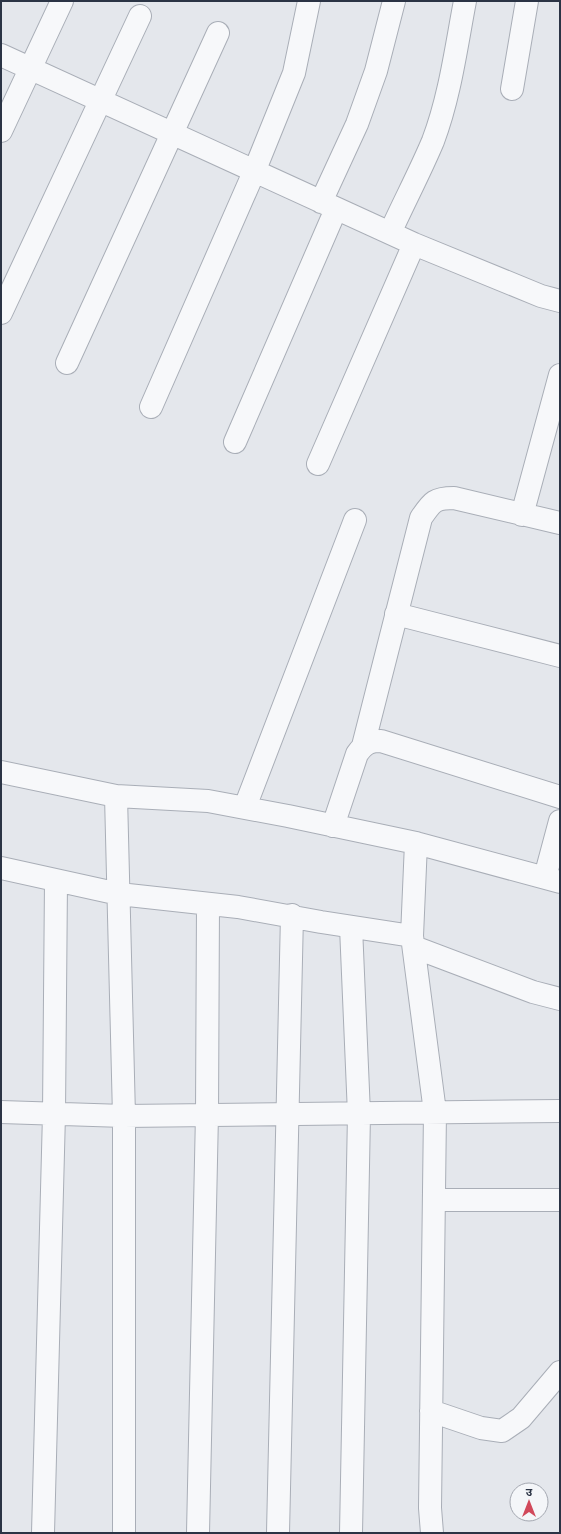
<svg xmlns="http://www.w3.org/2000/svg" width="561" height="1534" viewBox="0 0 561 1534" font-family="Lato,'Noto Sans Devanagari',sans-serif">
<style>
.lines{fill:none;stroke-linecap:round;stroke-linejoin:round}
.minor-casing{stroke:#a9aeb7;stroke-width:24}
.minor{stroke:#f7f8fa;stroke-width:22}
</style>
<rect width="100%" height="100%" fill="#e4e7ec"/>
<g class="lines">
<defs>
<path id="minor" d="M 1,55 L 414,244 L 541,296 L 560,301
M 512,89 L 527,1
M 1,131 L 62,1
M 321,202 L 357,124 L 376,71 L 394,1
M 390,233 C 404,202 420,172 433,141 C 450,96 456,48 465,1
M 1,313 L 140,16
M 67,363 L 218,33
M 151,407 L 254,172 L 294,73 L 309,1
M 235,442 L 336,209
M 318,464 L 414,244
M 522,515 L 560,375
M 396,614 L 560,656
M 363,746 L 421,518 C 432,502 434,498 454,498 L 560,523
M 1,772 L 116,796 L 208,801 L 288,816 L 416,843 L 560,882
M 116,796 L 124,1116 L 124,1533
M 245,807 L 355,520
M 333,826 L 357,754 C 364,744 369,741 381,741 L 560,797
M 416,843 L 412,936 L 435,1112 L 430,1508 L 432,1533
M 1,868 L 119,894 L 238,907 L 321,922 L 412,936
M 545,877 L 560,821
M 351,927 L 359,1114 L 351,1533
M 414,947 L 533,992 L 560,999
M 1,1112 L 124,1116 L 560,1111
M 434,1200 L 560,1200
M 431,1411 L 481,1428 L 502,1431 L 521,1418 L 560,1372
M 43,1533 L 54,1114 L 56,881
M 198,1533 L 207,1114 L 208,904
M 278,1533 L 292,915"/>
</defs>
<use href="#minor" class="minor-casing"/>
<use href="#minor" class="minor"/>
</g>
<rect width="561" height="1534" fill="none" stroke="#2b3445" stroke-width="4"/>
<g transform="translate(529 1502)"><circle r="19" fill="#f4f6f9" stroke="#a4a8b1"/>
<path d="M0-3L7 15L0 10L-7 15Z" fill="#d1495b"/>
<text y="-6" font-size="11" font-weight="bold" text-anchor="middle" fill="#2b3445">उ</text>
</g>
</svg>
